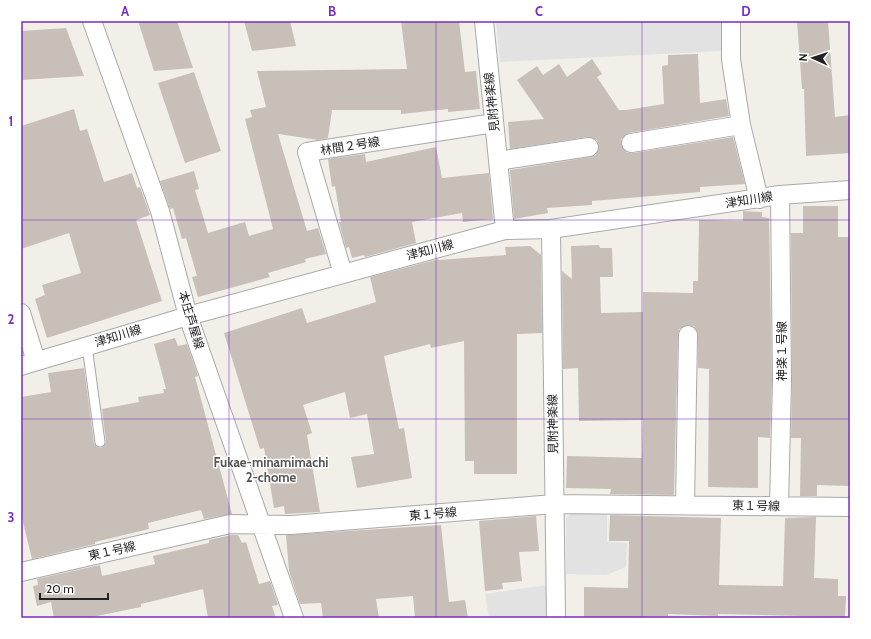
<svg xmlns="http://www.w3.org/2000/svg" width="871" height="639" viewBox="0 0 871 639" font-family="Cabin,'Noto Sans JP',sans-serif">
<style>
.parking{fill:#e2e2e2}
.building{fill:#c7bfb8}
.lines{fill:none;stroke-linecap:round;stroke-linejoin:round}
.lane-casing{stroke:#a9a9a9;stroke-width:11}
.street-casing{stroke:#a9a9a9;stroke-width:20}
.lane{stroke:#fff;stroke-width:9}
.street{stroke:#fff;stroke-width:18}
.grid{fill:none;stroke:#7b2cbf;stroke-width:1;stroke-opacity:0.55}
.labels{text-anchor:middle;stroke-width:3;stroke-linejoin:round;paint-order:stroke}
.street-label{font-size:12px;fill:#222;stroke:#fff}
.neighbourhood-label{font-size:13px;font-weight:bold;fill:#555;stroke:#fff}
.neatline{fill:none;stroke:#7b2cbf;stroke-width:1.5}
.grid-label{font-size:13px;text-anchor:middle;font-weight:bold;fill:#7b2cbf}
</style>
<rect width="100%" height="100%" fill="#f2efe9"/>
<path class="parking" d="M 496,21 L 723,21 L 723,51 L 500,62 Z
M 572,512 L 607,512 L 607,542 L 627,543 L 626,567 L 606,575 L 566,574 L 566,518 Z
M 546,585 L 546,618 L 489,618 L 485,594 Z"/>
<path class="building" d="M 138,21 L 177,21 L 193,68 L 154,71 Z
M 244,21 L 290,21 L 296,46 L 252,51 Z
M 401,21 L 459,21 L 465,72 L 476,71 L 480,109 L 448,112 L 448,109 L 401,114 L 401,110 L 332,110 L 328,138 L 318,140 L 278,134 L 307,231 L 318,228 L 326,254 L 305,259 L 306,262 L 268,273 L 270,277 L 198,297 L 192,277 L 197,276 L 186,238 L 182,239 L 173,208 L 170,209 L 160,181 L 194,171 L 199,189 L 195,190 L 208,233 L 245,222 L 249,236 L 273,229 L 245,119 L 252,117 L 250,110 L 266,107 L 257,71 L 407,69 Z
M 797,21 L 828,21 L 835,117 L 850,115 L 850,153 L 806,156 L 804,89 L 802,89 Z
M 66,28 L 84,76 L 21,80 L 21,31 Z
M 698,54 L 700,103 L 726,99 L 729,116 L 629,133 L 621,139 L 621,145 L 627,153 L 633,153 L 733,137 L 745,184 L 700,187 L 700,192 L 592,201 L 592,205 L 547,208 L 548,213 L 514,219 L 510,170 L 591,157 L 596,155 L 599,146 L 597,140 L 587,137 L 510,149 L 508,122 L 544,119 L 517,80 L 537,66 L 543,75 L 559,64 L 567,77 L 592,59 L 602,74 L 597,77 L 619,110 L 626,110 L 664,104 L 662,66 L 668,65 L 668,55 Z
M 194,72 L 221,151 L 185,163 L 158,83 Z
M 74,109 L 80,131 L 87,129 L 104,182 L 132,173 L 137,188 L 140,187 L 150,215 L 136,220 L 162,301 L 47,338 L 35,299 L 45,295 L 42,285 L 81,273 L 69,233 L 21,249 L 21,126 Z
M 436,147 L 442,178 L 489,173 L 493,219 L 463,222 L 462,213 L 412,222 L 416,243 L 365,257 L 364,255 L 352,258 L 349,247 L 346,248 L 339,222 L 341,222 L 335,186 L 332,187 L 328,159 L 365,154 L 366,162 Z
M 803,206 L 838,206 L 838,237 L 850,237 L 850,486 L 817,485 L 817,496 L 800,496 L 801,438 L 791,438 L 792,380 L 791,233 L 803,233 Z
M 743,211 L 762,212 L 762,217 L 769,218 L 772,380 L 770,438 L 758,437 L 758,488 L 708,487 L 709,369 L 698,368 L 698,335 L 694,326 L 688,325 L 679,329 L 678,335 L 674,495 L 610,494 L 611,489 L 566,488 L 567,456 L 642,458 L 643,420 L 579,421 L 578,368 L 563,369 L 562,271 L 572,279 L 571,246 L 599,245 L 600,248 L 612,248 L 613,277 L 600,277 L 601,313 L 643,312 L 643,292 L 693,293 L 693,281 L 698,281 L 699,220 L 743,221 Z
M 530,246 L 541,255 L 542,333 L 517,334 L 517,474 L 474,474 L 474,461 L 465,461 L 464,341 L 431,348 L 430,344 L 384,356 L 399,429 L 404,428 L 412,478 L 357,488 L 351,457 L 374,454 L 367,414 L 350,418 L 345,392 L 303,405 L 312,433 L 307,435 L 320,512 L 285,514 L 284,506 L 274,508 L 264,448 L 260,449 L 224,333 L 302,308 L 307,323 L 376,302 L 370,277 L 439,259 L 439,260 L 506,255 L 505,247 Z
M 175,338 L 178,346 L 187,344 L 196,370 L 198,376 L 195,377 L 232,514 L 204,519 L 201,510 L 148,523 L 149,529 L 95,542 L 95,544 L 32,559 L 21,514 L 21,397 L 51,392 L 48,373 L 84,368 L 94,443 L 97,447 L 101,448 L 106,442 L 102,409 L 139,402 L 138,397 L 164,393 L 163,389 L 166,389 L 154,344 Z
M 610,515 L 721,518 L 719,585 L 783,586 L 785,518 L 816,517 L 814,578 L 838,579 L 838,596 L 846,596 L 845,617 L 718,614 L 718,616 L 668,614 L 668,616 L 584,618 L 584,587 L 628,588 L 629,541 L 609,541 Z
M 536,516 L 539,551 L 519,552 L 522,581 L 502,583 L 503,589 L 485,591 L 479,521 Z
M 441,525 L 449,602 L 465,600 L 468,618 L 415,618 L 413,596 L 376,599 L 379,618 L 323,618 L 321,603 L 300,604 L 289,571 L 286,535 Z
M 231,535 L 238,535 L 242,543 L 246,542 L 259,584 L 270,581 L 278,605 L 272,606 L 276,618 L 208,618 L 203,589 L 141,604 L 141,607 L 87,618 L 54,618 L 51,602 L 37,606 L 33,586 L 38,585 L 37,579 L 100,565 L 102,576 L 155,564 L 153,556 L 209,543 L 209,540 Z"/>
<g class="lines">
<defs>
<path id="lane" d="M 87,346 L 100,442"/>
<path id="street" d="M 92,21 L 160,211 L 188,316 L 294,618
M 484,21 L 505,230
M 731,21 L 731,59 L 741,125 L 759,199
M 631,143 L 741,125
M 498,161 L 589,147
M 551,229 L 556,618
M 343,274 L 307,152 L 494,123
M 21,313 L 36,361
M 21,366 L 188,316 L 505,230 L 551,229 L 780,195 L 850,190
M 685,504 L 688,335
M 779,506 L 782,380 L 780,195
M 21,572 L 230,524 L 292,525 L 554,504 L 850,507"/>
</defs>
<use href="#lane" class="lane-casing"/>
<use href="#street" class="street-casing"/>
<use href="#lane" class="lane"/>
<use href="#street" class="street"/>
</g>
<path class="grid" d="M 229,21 L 229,618M 436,21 L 436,618M 642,21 L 642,618M 21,220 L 850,220M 21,419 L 850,419"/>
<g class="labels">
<g class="street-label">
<text transform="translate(492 102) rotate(-96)" y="4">見附神楽線</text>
<text transform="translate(350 146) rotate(-9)" y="4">林間２号線</text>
<text transform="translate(749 200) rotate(-9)" y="4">津知川線</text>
<text transform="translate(430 250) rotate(-15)" y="4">津知川線</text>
<text transform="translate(191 320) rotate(73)" y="4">本庄芦屋線</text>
<text transform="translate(118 336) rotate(-17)" y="4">津知川線</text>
<text transform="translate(782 351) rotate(-90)" y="4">神楽１号線</text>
<text transform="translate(553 424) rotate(-91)" y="4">見附神楽線</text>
<text transform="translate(756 506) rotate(1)" y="4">東１号線</text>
<text transform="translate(433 514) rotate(-5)" y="4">東１号線</text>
<text transform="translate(112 551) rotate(-13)" y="4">東１号線</text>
</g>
<g class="neighbourhood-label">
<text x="271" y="467">Fukae-minamimachi<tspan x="271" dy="15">2-chome</tspan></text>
</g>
</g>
<rect width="871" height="639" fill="none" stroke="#ffffff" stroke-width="44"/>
<g transform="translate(813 58) rotate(273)" stroke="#ffffff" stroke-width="3" paint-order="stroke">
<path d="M0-3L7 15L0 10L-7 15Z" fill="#222222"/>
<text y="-6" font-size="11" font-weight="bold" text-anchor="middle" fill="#222222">N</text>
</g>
<path d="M40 593v6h68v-6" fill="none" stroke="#222222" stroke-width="2"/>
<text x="46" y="593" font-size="12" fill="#222222" stroke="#ffffff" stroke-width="3" paint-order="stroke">20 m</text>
<rect x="22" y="22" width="827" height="595" class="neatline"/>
<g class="grid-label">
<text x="125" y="16">A</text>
<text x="332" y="16">B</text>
<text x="539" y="16">C</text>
<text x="746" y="16">D</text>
<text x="11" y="126">1</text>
<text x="11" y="324">2</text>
<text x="11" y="522">3</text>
</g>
</svg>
